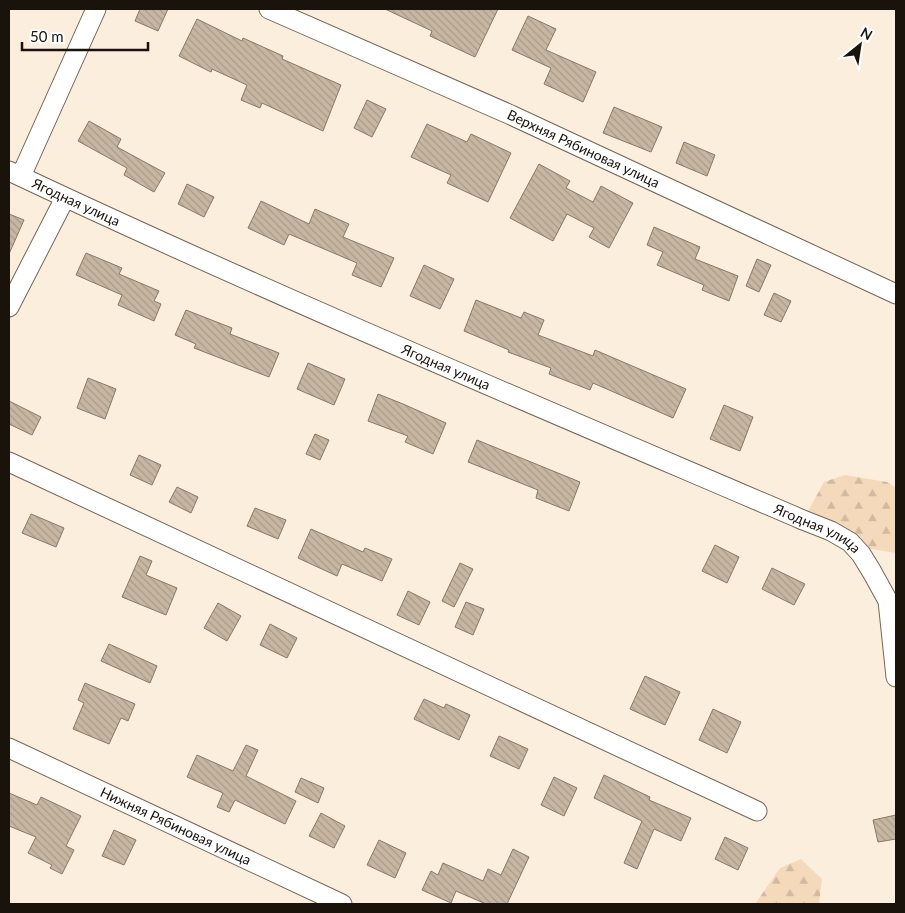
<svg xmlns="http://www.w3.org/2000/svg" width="905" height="913" viewBox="0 0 905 913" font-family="Lato,sans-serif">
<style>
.forest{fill:url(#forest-firs)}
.building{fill:url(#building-back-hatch);stroke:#887866}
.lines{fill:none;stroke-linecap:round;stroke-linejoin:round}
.street-casing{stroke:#756654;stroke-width:21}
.street{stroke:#fff;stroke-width:19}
.labels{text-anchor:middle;stroke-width:4;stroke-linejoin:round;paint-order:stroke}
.street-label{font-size:14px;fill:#19130c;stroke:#fff}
</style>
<defs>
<pattern id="forest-firs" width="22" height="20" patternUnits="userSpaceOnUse" patternTransform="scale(1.25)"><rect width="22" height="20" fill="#f4dabb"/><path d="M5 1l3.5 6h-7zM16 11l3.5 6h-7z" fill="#d1baa0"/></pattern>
<pattern id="building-back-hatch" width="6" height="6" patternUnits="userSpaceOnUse" patternTransform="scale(1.25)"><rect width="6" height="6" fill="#c7b6a2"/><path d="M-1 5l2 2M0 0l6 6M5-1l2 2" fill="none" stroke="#aa9c8a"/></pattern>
</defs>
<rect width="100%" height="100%" fill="#fceedd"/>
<path class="forest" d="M 845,475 L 887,482 L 896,488 L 896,553 L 853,546 L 807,513 L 824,482 Z
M 801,859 L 822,879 L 819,904 L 755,904 L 780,868 Z"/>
<path class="building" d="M 140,9 L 168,9 L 158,31 L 135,21 Z
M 385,9 L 498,9 L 475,57 L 430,36 L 432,31 Z
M 528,16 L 556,29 L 546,50 L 596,72 L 583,102 L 544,84 L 551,68 L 512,50 Z
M 197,19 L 242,41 L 243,38 L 283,56 L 282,59 L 341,85 L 323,131 L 262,103 L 260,108 L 241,100 L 247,85 L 212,69 L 211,72 L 179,56 Z
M 367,100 L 386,109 L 372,137 L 354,128 Z
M 614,107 L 662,127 L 651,152 L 603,133 Z
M 89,121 L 121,139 L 117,147 L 165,173 L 154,192 L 124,175 L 127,168 L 78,141 Z
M 427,124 L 467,142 L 471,134 L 511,153 L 488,202 L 447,183 L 451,175 L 411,157 Z
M 684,142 L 715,155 L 707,176 L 676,163 Z
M 539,164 L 570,181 L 566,188 L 593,202 L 601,186 L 633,203 L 609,248 L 589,237 L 594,228 L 567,214 L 553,241 L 510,218 Z
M 187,184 L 214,197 L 204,217 L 178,204 Z
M 261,201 L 309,224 L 315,209 L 349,224 L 343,237 L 394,258 L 381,287 L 352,275 L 357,263 L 289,234 L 284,245 L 248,228 Z
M 9,214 L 24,220 L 9,254 Z
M 654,227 L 700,247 L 695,259 L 738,276 L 729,301 L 702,290 L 704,285 L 657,265 L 663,252 L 647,245 Z
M 86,253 L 122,268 L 119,274 L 159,291 L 154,301 L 161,304 L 154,321 L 118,305 L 122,295 L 76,275 Z
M 757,259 L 771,265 L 759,292 L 746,286 Z
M 424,265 L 454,279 L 440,309 L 410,296 Z
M 774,293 L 791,301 L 781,322 L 764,315 Z
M 476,300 L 521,318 L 524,312 L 544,320 L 538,335 L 593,356 L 595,350 L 686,389 L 673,418 L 593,383 L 590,390 L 549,374 L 551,368 L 508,352 L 509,350 L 464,331 Z
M 186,310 L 232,328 L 230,334 L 279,353 L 269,377 L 194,348 L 196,344 L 175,335 Z
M 308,363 L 345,379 L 334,405 L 297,389 Z
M 88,378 L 116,389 L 105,419 L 77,408 Z
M 378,394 L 403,404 L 446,423 L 433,454 L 405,442 L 408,436 L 368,421 Z
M 9,401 L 41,417 L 32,435 L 9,424 Z
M 724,405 L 753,417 L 740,451 L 710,439 Z
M 315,434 L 329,440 L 320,460 L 306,454 Z
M 477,440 L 580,482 L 569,511 L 536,498 L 538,490 L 468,462 Z
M 139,455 L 161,465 L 152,485 L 130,475 Z
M 177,487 L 198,497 L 191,513 L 169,502 Z
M 255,508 L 286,520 L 278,539 L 247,526 Z
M 31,514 L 64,528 L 56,547 L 22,533 Z
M 311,529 L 363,552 L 365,548 L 392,559 L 382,581 L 342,564 L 337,576 L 298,558 Z
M 715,545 L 739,557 L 727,583 L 702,571 Z
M 140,556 L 152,561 L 146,575 L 177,588 L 166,615 L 122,597 Z
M 460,563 L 473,569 L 454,607 L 442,601 Z
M 772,568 L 805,584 L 794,605 L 762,589 Z
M 408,591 L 430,602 L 419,625 L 397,615 Z
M 466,602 L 484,609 L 473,635 L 455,627 Z
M 218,603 L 241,616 L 227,641 L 204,628 Z
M 270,624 L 297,638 L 287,658 L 260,645 Z
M 109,644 L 157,666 L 150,683 L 101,661 Z
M 645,676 L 680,692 L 665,725 L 630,709 Z
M 85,683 L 135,704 L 128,721 L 121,718 L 109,744 L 73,729 L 84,703 L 78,700 Z
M 424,699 L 444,708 L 446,704 L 470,715 L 459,740 L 414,719 Z
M 713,709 L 741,722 L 727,753 L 699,740 Z
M 499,736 L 528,749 L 519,769 L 490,756 Z
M 246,745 L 258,750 L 246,776 L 296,801 L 285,824 L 235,800 L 229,812 L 217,807 L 223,793 L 187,777 L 197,755 L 233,771 Z
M 604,775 L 650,797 L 649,800 L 691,818 L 681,841 L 654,829 L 637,869 L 624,863 L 642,821 L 594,798 Z
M 554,777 L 577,788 L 564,816 L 541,805 Z
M 301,778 L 324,788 L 318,803 L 295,792 Z
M 9,793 L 37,805 L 41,797 L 81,816 L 66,846 L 74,850 L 62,874 L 50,868 L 52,865 L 28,853 L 36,837 L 9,826 Z
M 321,813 L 345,826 L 334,848 L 309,836 Z
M 896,815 L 896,839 L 878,842 L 873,820 Z
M 114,830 L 136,840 L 124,865 L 102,856 Z
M 725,837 L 748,848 L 738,870 L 715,859 Z
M 379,840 L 406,853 L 395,878 L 367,865 Z
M 513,849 L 529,857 L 507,904 L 486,904 L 456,891 L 451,903 L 422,890 L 431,871 L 438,875 L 443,863 L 483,881 L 488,869 L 501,875 Z"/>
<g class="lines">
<defs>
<g id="street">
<path id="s1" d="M 269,9 L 511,115 L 896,294"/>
<path id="s2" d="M 9,171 C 270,294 537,406 803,520 L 831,531 L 850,542 L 861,554 L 872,572 L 888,601 L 896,677"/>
<path d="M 21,176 L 96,9"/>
<path d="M 9,307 L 65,198"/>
<path d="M 9,462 L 757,811"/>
<path id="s3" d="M 9,748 L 342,904"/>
</g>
</defs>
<use href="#street" class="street-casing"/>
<use href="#street" class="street"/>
</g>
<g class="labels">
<g class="street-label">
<text dy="5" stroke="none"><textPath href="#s1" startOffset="344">Верхняя Рябиновая улица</textPath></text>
<text dy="5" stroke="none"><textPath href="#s2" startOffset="74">Ягодная улица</textPath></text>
<text dy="5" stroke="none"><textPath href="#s2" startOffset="479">Ягодная улица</textPath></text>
<text dy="5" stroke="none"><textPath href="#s2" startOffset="884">Ягодная улица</textPath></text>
<text dy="5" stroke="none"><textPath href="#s3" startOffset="184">Нижняя Рябиновая улица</textPath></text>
</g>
</g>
<rect width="905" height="913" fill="none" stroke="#19130c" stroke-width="20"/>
<g transform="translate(860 45) rotate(30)" stroke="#ffffff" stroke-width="4" paint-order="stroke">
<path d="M0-4L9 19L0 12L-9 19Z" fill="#19130c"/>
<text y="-8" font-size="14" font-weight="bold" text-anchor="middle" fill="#19130c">N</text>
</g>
<path d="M22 42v8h126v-8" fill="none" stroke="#19130c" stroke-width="2.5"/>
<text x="30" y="42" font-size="15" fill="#19130c" stroke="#ffffff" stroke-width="4" paint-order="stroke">50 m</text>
</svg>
